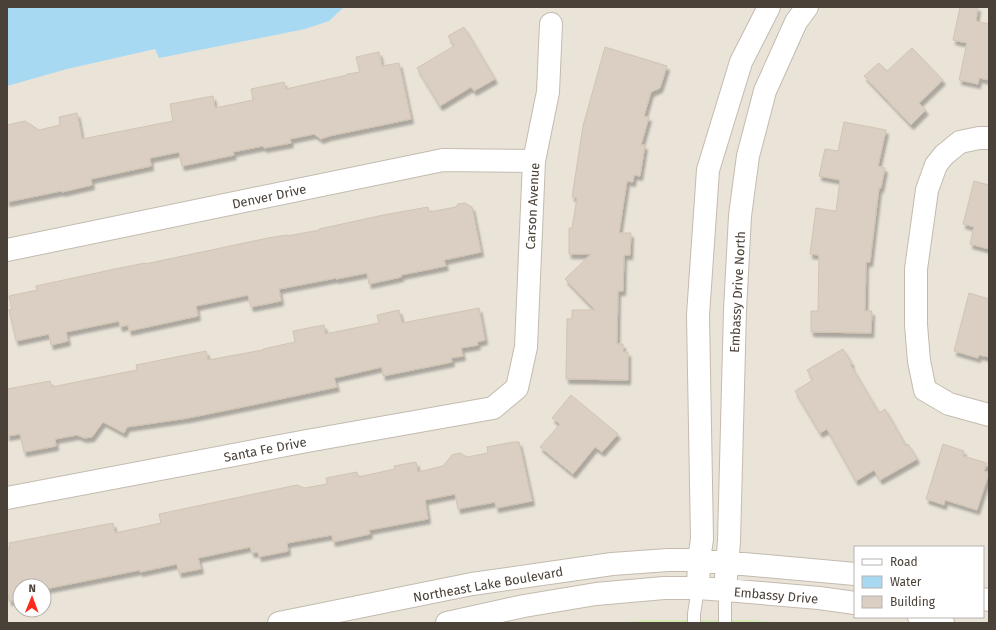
<svg xmlns="http://www.w3.org/2000/svg" width="996" height="630" viewBox="0 0 996 630" font-family="'Fira Sans',sans-serif">
<style>
.residential{fill:#e9e3d8;fill-rule:evenodd}
.green{fill:#d5eab3}
.water{fill:#a7d9f2}
.building{fill:#dacfc2;stroke:#d2c4b2;filter:url(#shadow)}
.lines{fill:none;stroke-linecap:round;stroke-linejoin:round}
.lane-casing{stroke:#c4bbb0;stroke-width:14}
.street-casing{stroke:#c4bbb0;stroke-width:24}
.lane{stroke:#fff;stroke-width:12}
.street{stroke:#fff;stroke-width:22}
.labels{text-anchor:middle;stroke-width:4;stroke-linejoin:round;paint-order:stroke}
.street-label{font-size:13px;fill:#4a4138;stroke:#fff}
</style>
<defs>
<filter id="shadow"><feDropShadow dx="2.5" dy="4.5" stdDeviation="1" flood-color="#0004"/></filter>
</defs>
<rect width="100%" height="100%" fill="#f5f1ea"/>
<path class="residential" d="M 7,7 L 989,7 L 989,623 L 7,623 ZM 855,547 L 983,547 L 983,617 L 855,617 ZM 20,586 L 44,586 L 44,610 L 20,610 Z"/>
<path class="green" d="M 643,620 L 752,620 L 784,623 L 624,623 Z"/>
<path class="water" d="M 7,7 L 344,7 L 329,21 L 305,29 L 159,58 L 155,49 L 67,69 L 7,86 Z"/>
<path class="building" d="M 960,7 L 978,7 L 976,21 L 989,24 L 989,80 L 979,78 L 978,84 L 959,80 L 967,43 L 953,40 Z
M 464,27 L 495,79 L 474,91 L 471,87 L 440,106 L 417,68 L 454,46 L 448,36 Z
M 605,47 L 667,66 L 660,88 L 651,92 L 644,116 L 649,117 L 641,145 L 645,145 L 640,176 L 634,175 L 633,182 L 627,181 L 619,233 L 631,233 L 630,255 L 624,255 L 623,291 L 618,291 L 617,344 L 623,344 L 623,352 L 628,352 L 628,380 L 566,379 L 567,319 L 572,319 L 572,310 L 595,310 L 565,279 L 591,254 L 569,254 L 569,228 L 572,228 L 577,198 L 572,197 L 583,126 Z
M 912,48 L 943,80 L 919,103 L 926,110 L 911,125 L 864,76 L 879,63 L 887,71 Z
M 379,52 L 382,66 L 399,63 L 411,119 L 329,136 L 321,139 L 314,134 L 290,139 L 291,143 L 264,148 L 263,146 L 233,152 L 234,155 L 182,166 L 179,152 L 150,158 L 151,166 L 91,179 L 92,185 L 62,192 L 61,191 L 7,202 L 7,125 L 25,121 L 39,130 L 60,125 L 59,117 L 77,113 L 82,139 L 173,121 L 170,104 L 213,96 L 215,108 L 253,100 L 251,89 L 284,82 L 286,89 L 347,75 L 347,74 L 360,72 L 356,57 Z
M 844,122 L 886,130 L 878,166 L 885,168 L 881,188 L 879,188 L 870,262 L 866,262 L 865,311 L 872,311 L 871,333 L 811,332 L 811,311 L 818,311 L 819,255 L 810,254 L 816,208 L 836,211 L 840,180 L 819,176 L 825,149 L 838,151 Z
M 974,181 L 989,185 L 989,249 L 970,244 L 974,227 L 963,224 Z
M 465,203 L 472,207 L 481,252 L 444,260 L 446,266 L 401,275 L 401,277 L 369,284 L 367,273 L 336,279 L 336,278 L 279,289 L 281,301 L 251,307 L 248,295 L 196,306 L 198,316 L 129,331 L 128,325 L 120,327 L 119,321 L 66,332 L 68,341 L 51,345 L 49,334 L 16,341 L 9,310 L 12,309 L 9,296 L 37,290 L 36,286 L 115,269 L 145,263 L 145,264 L 268,238 L 287,235 L 287,236 L 320,230 L 319,229 L 388,214 L 389,214 L 428,207 L 429,212 L 456,207 L 458,204 Z
M 969,293 L 989,299 L 989,357 L 979,355 L 978,358 L 954,351 Z
M 479,308 L 485,340 L 477,342 L 478,345 L 461,348 L 463,356 L 451,358 L 452,362 L 383,376 L 382,367 L 334,378 L 337,387 L 252,405 L 188,418 L 127,427 L 124,433 L 103,422 L 92,437 L 84,438 L 77,435 L 55,439 L 56,446 L 24,452 L 20,434 L 7,436 L 7,389 L 50,381 L 52,387 L 101,377 L 137,370 L 136,365 L 206,351 L 208,360 L 263,350 L 263,349 L 295,342 L 293,331 L 324,325 L 325,334 L 379,323 L 377,315 L 399,310 L 402,323 Z
M 843,349 L 852,364 L 850,364 L 879,413 L 885,409 L 906,446 L 908,444 L 917,459 L 880,480 L 874,470 L 856,481 L 827,429 L 820,433 L 795,391 L 813,380 L 807,370 Z
M 571,395 L 618,434 L 602,452 L 595,447 L 573,474 L 540,447 L 560,424 L 552,418 Z
M 513,442 L 519,442 L 532,501 L 496,508 L 495,502 L 458,509 L 455,494 L 425,500 L 428,519 L 369,530 L 370,534 L 333,542 L 332,535 L 287,543 L 288,551 L 259,557 L 258,552 L 252,553 L 250,547 L 198,558 L 201,569 L 179,573 L 177,564 L 140,572 L 140,570 L 45,589 L 47,599 L 44,600 L 44,586 L 20,586 L 20,605 L 18,605 L 17,600 L 9,601 L 9,596 L 7,596 L 7,548 L 10,548 L 9,543 L 113,523 L 115,533 L 161,523 L 159,514 L 297,485 L 304,488 L 327,484 L 326,478 L 357,472 L 358,477 L 395,469 L 394,466 L 416,462 L 418,472 L 443,466 L 452,455 L 460,453 L 467,457 L 488,453 L 487,447 Z
M 943,444 L 964,451 L 963,456 L 987,463 L 984,471 L 989,473 L 977,510 L 945,500 L 944,505 L 926,499 Z"/>
<g class="lines">
<defs>
<path id="lane" d="M 694,623 L 694,614 L 698,588
M 725,623 L 725,590"/>
<path id="street" d="M 989,138 L 979,138 L 960,142 L 944,155 L 936,165 L 927,190 L 916,269 L 916,325 L 919,361 L 925,390 L 949,404 L 989,415
M 7,250 L 443,160 L 534,161
M 7,498 L 307,441 L 493,408 L 517,388 L 526,347 L 534,161 L 548,92 L 551,24
M 698,588 L 699,560 L 702,539 L 698,315 L 708,170 L 741,62 L 769,7
M 725,590 L 729,541 L 735,310 L 740,216 L 748,156 L 765,91 L 796,22 L 807,7
M 983,599 L 989,600
M 919,617 L 943,623
M 279,623 L 472,584 L 612,564 L 668,560 L 699,560 L 855,574
M 447,623 L 524,606 L 596,594 L 664,588 L 698,588 L 725,590 L 819,598 L 855,603"/>
</defs>
<use href="#lane" class="lane-casing"/>
<use href="#street" class="street-casing"/>
<use href="#lane" class="lane"/>
<use href="#street" class="street"/>
</g>
<g class="labels">
<g class="street-label">
<text transform="translate(269 196) rotate(-12)" y="5">Denver Drive</text>
<text transform="translate(532 206) rotate(-87)" y="5">Carson Avenue</text>
<text transform="translate(737 292) rotate(-87)" y="5">Embassy Drive North</text>
<text transform="translate(265 449) rotate(-11)" y="5">Santa Fe Drive</text>
<text transform="translate(488 584) rotate(-10)" y="5">Northeast Lake Boulevard</text>
<text transform="translate(776 595) rotate(5)" y="5">Embassy Drive</text>
</g>
</g>
<rect width="996" height="630" fill="none" stroke="#4a4138" stroke-width="16"/>
<rect x="854" y="546" width="130" height="72" fill="#ffffff" stroke="#b7b3af"/>
<rect x="862" y="559" width="20" height="6" fill="#ffffff" stroke="#b7b3af"/>
<text x="890" y="566" font-size="12" fill="#4a4138">Road</text>
<rect x="862" y="576" width="20" height="12" fill="#a7d9f2" stroke="#b7b3af"/>
<text x="890" y="586" font-size="12" fill="#4a4138">Water</text>
<rect x="862" y="596" width="20" height="12" fill="#dacfc2" stroke="#b7b3af"/>
<text x="890" y="606" font-size="12" fill="#4a4138">Building</text>
<g transform="translate(32 598) rotate(1)"><circle r="19" fill="#ffffff" stroke="#b7b3af"/>
<path d="M0-3L7 15L0 10L-7 15Z" fill="#fd2a19"/>
<text y="-6" font-size="11" font-weight="bold" text-anchor="middle" fill="#4a4138">N</text>
</g>
</svg>
